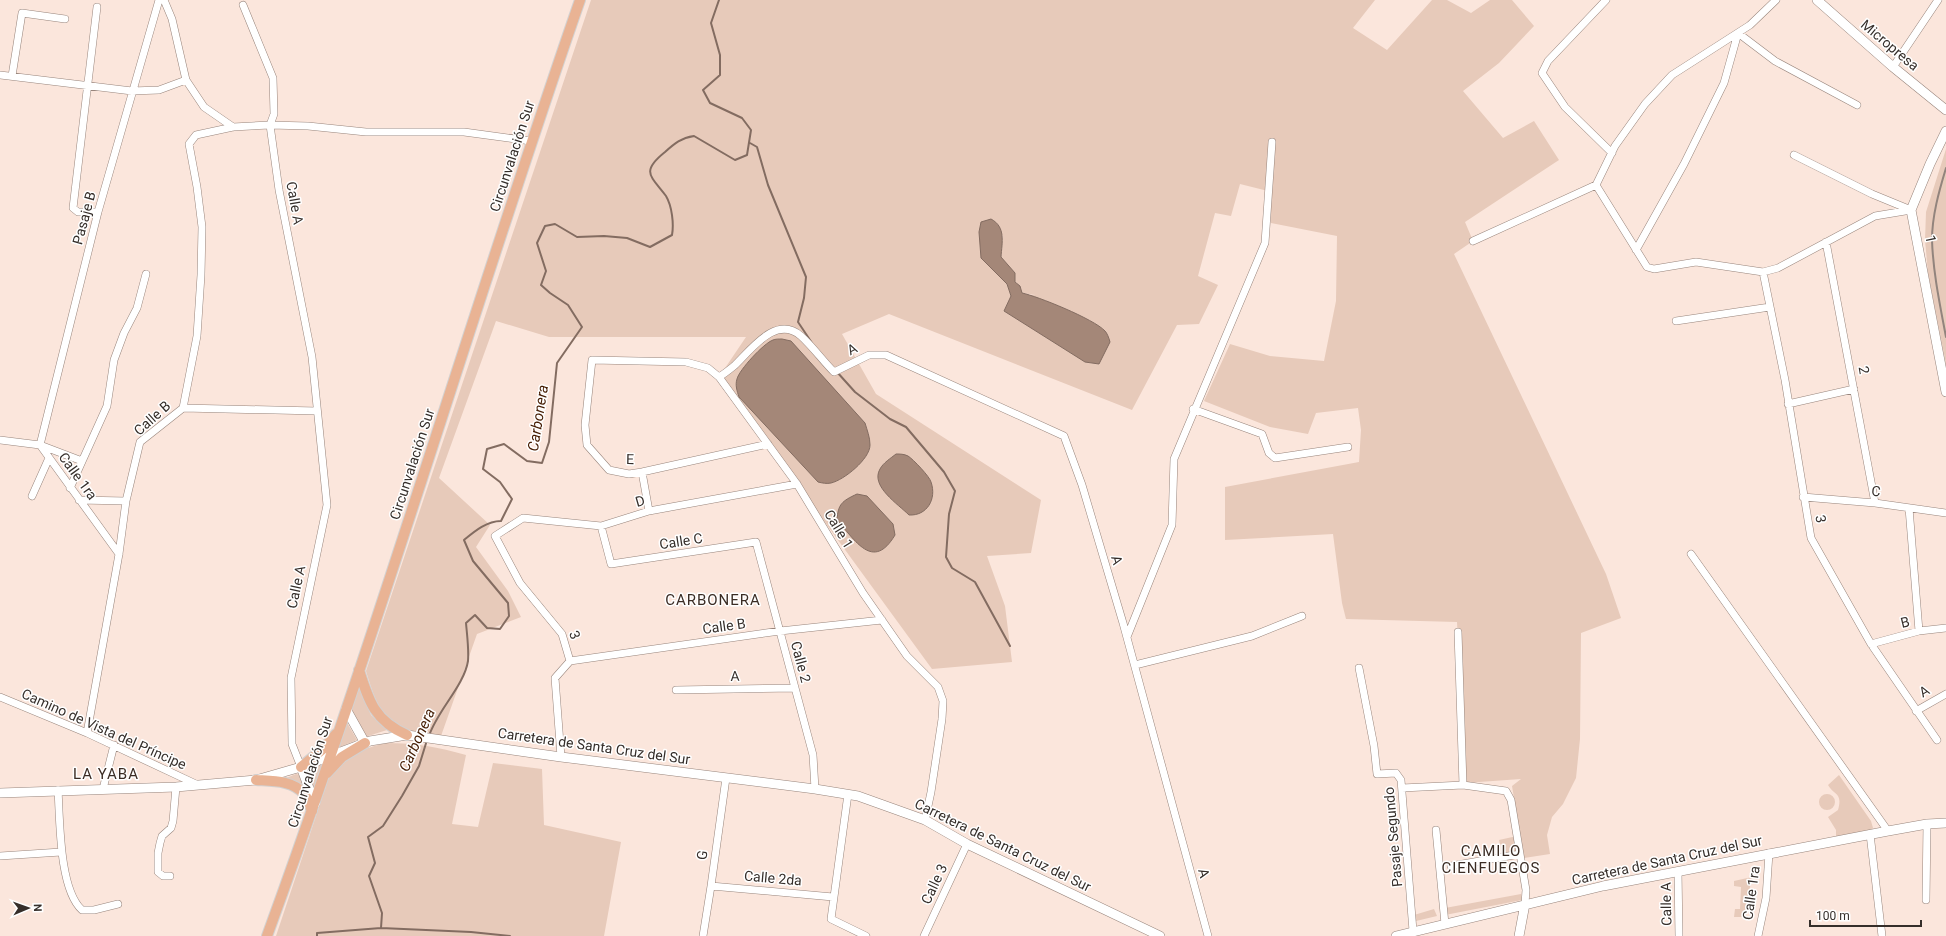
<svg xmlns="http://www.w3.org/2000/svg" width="1946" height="936" viewBox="0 0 1946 936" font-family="Roboto,sans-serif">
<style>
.green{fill:#e7caba;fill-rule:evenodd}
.water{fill:#a48778;stroke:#836c61}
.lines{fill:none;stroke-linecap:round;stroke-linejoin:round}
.stream{stroke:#836c61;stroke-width:2}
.street-casing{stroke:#98857c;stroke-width:8}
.secondary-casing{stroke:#98857c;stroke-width:10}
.primary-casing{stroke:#d3d1d0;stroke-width:12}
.street{stroke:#fff;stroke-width:7}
.secondary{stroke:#fff;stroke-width:9}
.primary{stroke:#e9b394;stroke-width:10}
.rail{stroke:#92847d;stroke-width:2}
.labels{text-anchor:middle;stroke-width:3;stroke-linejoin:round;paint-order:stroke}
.street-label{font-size:14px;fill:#352e2a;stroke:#fff}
.water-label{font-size:15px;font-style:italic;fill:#451c02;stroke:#fff}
.neighbourhood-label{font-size:15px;letter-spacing:1px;fill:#3b2c24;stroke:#fff}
</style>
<rect width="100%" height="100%" fill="#fbe6dc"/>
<path class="green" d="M 591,0 L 1375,0 L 1353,28 L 1387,50 L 1432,0 L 1447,0 L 1471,13 L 1490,0 L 1512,0 L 1534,26 L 1499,63 L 1463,91 L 1503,138 L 1534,121 L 1559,160 L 1465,222 L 1473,241 L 1454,254 L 1606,574 L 1621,618 L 1581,633 L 1580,739 L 1576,778 L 1563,804 L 1552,817 L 1547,835 L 1550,854 L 1524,858 L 1512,786 L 1521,779 L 1465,783 L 1457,622 L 1346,619 L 1342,603 L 1333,534 L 1225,540 L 1225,487 L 1359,462 L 1361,430 L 1358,408 L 1316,413 L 1308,434 L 1270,427 L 1204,401 L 1230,344 L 1270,356 L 1324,361 L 1336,301 L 1337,236 L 1271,223 L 1268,191 L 1240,184 L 1231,216 L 1215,213 L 1198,276 L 1218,285 L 1199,324 L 1177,325 L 1132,410 L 889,314 L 842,334 L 876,394 L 1041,500 L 1031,553 L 987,556 L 1005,606 L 1012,662 L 932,669 L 719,377 L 746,337 L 549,337 L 496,321 L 439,478 L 490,525 L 476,547 L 508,591 L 521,617 L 477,634 L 441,736 C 390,731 380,719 366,671 ZM 1003,235 C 1003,242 999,252 1001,258 C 1005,271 1018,281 1022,293 L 1035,295 L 1011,296 L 1007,284 L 981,258 Z
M 1946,149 L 1946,364 L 1928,273 L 1925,240 L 1926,212 Z
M 359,688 L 371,715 L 387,730 L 365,737 L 351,712 Z
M 346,721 L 357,740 L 337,748 Z
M 386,743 C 416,743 438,747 466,755 L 452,824 L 478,827 L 493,763 L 542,769 L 544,825 L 621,842 L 604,936 L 276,936 L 329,777 C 349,757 358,749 386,743 Z
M 323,763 L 314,789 L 307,770 Z
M 296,774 L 300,775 L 307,793 L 284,779 Z
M 1839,775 L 1871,821 L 1873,828 L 1871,830 L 1836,838 L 1836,830 L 1828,817 L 1838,810 C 1843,792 1834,796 1828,785 Z
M1819 802a8 8 0 1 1 16 0a8 8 0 1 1-16 0Z
M 1517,836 L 1520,854 L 1502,857 L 1499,840 Z
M 1752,877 L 1744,917 L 1734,917 L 1735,909 L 1740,909 L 1741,887 L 1734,886 L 1734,881 Z
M 1521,894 L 1522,900 L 1445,915 L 1445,908 Z
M 1434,909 L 1437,916 L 1416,921 L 1414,915 Z"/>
<path class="water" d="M 991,219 C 1006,227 1002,242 1001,257 L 1015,273 L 1015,282 L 1020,286 L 1022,293 C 1037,296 1094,319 1105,331 C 1107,333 1109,338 1110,342 L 1099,364 L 1085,362 L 1004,311 L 1011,296 L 1007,284 L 981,258 L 979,232 L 981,222 Z
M 782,339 L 791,341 L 865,423 C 867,430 870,437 870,445 C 870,459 844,480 831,483 C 827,484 822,483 818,482 L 739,397 C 737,391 735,385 737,379 C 739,370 764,343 773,340 C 775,339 779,339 782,339 Z
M 896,454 C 900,454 904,454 908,456 C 913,459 930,477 931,482 C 937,499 927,516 909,515 C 898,504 870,486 880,469 C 883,463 891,458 896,454 Z
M 857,494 L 867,496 L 893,524 L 895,535 C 873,572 855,540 837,520 C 838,504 842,501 857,494 Z"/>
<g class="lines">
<path class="stream" d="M 750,143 L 757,147 L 768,185 L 806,277 L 804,298 L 798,322 L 812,343
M 837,372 L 855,392 L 890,419 L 906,427 L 944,472 L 955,491 L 949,514 L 946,557 L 952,568 L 975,582 L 1010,646
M 429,736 C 437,711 464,686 468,661 C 469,649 467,635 466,623 L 475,615 L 487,628 L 500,629 L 509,616 L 508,603 L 473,561 L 464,540 C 475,531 487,521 501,521 L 512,499 L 500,482 L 483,469 L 487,449 L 504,444 L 527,461 L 542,463 L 549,442 L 557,363 L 582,327 L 568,305 L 550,293 L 541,285 L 546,271 L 537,243 L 545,226 L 555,224 L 577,237 L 604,236 L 627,238 L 650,247 L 672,235 C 674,224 672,206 666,196 C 651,176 640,172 665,152 C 675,143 681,138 694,136 L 735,160 L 747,155 L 751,130 L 742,118 L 710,103 L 703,90 L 720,75 L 720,55 L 711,23 L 719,0
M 381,928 L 471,932 L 510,936
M 317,936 L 317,933 L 381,928 L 382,913 L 369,876 L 375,863 L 368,837 L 383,826 L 402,796 L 419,766 L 427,740"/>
<defs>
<path id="street" d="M 164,0 L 172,19 L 186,80 L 204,107 L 233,127
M 1606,0 L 1548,61 L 1542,73 L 1565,107 L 1612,153
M 243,5 L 273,78 L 274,114 L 270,125 L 279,190 L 312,357 L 327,505 L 291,678 L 292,744 L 301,767
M 97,7 L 73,208 L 78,212 L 98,212
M 1893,67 L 1938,0
M 0,75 L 132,91 L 159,90 L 186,80
M 12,76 L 22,13 L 65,19
M 1794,155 L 1872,194 L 1911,210
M 1596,185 L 1647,267 L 1654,269 L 1696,262 L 1763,272 L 1778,268 L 1875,216 L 1911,210
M 1473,241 L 1596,185 L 1615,146 L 1645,104 L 1672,75 L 1750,25 L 1776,0
M 1826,242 L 1875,503
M 1636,250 L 1684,164 L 1724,83 L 1738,33 L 1775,61 L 1857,105
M 1763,272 L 1785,380 L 1811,538 L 1871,644 L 1937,740
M 1676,321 L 1770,307
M 719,377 C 724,374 729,370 734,366 C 751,350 776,314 801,336 C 813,347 823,361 834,372 L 869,355 L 886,355 L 1064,436 L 1082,485 L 1123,623 L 1208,936
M 1788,404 L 1854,389
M 183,408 L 317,411
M 1193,409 L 1262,434 L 1269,453 L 1275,458 L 1348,447
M 0,440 L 40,445 L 82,461
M 768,444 L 642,472 L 629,474 L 609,470 L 587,445 L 585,425 L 592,360 L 686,362 L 708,368 L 719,377 L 797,484 L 863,593 L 907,656 L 938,687 L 943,701 L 942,719 L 931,792 L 925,820
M 40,445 L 98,212 L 159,0
M 40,445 L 119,554
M 642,472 L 649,511
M 70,488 L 107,406 L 114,360 L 124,333 L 137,308 L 146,274
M 32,496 L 49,458
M 1803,497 L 1875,503 L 1946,513
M 79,500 L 126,501
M 1909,508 L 1919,631
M 601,526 L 611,564 L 756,542 L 813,755 L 815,789
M 1691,554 L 1888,831
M 1458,632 L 1463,785
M 1127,637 L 1172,525 L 1174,459 L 1265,243 L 1272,142
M 1871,644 L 1919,631 L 1946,628
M 570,661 L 780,631 L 882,620
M 1135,665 L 1252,636 L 1302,616
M 1359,668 L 1374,746 L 1377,774 L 1396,773 L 1401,780 L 1413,931
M 676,690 L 795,688
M 0,697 L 87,733 L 198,785
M 1916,711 L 1946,694
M 87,733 L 119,554 L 126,501 L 140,442 L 183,408 L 197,336 L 201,275 L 202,227 L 197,187 L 189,144 L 196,135 L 233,127 L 270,125 L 308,126 L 366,132 L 464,132 L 531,141
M 561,757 L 555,678 L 570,661 L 562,634 L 520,583 L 495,536 L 523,518 L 601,526 L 649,511 L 797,484
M 1402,788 L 1463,785 L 1506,791 L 1511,800 L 1526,890 L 1525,904
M 103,789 L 114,745
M 58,790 C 60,820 59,889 82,910 L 94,910 L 118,904
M 848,794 L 831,919 L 866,936
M 1436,830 L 1445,924
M 1870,834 L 1882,936
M 0,856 L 61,852
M 1451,866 L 1520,854
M 1678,871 L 1679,936
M 170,876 L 163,876 L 158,872 L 158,853 L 160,843 L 162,836 L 171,828 L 173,821 L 176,787
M 711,886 L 833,897
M 1926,900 L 1927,824
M 703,936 L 711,886 L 726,778
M 924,936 L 967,844
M 1758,936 L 1766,898 L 1769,853"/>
<path id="secondary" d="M 1817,0 L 1893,67 L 1946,110
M 1946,131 L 1930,164 L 1911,210 L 1946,392
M 346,709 L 365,743
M 301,767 L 315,804
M 0,793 L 176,787 L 256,780 L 301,767 L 370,741 L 407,735 L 561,757 L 815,789 L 858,796 L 925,820 L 967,844 L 1160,936
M 1396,936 L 1603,886 L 1888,831 L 1927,824 L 1946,823
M 1519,936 L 1525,904"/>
<path id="primary" d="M 359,670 C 369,702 375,721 407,735
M 301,767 L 323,749 L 336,734
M 327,773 L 342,757 L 365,743
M 256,780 C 271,781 293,780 304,794 C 308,798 310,806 312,811
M 267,936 C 380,627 472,311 580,0"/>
</defs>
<use href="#street" class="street-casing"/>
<use href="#secondary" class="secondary-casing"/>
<use href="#primary" class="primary-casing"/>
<use href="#street" class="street"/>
<use href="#secondary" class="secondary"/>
<use href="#primary" class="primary"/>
<path class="rail" d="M 1946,168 C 1939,191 1932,216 1932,240 C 1933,272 1940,305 1946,337"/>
</g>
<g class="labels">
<g class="street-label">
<text transform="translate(1890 45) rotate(40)" y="5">Micropresa</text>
<text transform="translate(512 156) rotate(-72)" y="5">Circunvalación Sur</text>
<text transform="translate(295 203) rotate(80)" y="5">Calle A</text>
<text transform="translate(84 218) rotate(-75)" y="5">Pasaje B</text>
<text transform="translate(1931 239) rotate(79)" y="5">1</text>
<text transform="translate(852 349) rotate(-27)" y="5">A</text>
<text transform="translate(1864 370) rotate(80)" y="5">2</text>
<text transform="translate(152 418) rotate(-42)" y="5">Calle B</text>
<text transform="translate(630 459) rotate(1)" y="5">E</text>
<text transform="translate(412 464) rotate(-72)" y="5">Circunvalación Sur</text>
<text transform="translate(78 476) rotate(54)" y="5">Calle 1ra</text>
<text transform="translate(1876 491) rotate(6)" y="5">C</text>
<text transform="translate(640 501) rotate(-16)" y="5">D</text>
<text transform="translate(1821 519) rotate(79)" y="5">3</text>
<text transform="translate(839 529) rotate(59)" y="5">Calle 1</text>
<text transform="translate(681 541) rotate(-9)" y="5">Calle C</text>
<text transform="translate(1117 560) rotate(74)" y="5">A</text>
<text transform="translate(296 587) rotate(-78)" y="5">Calle A</text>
<text transform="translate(1905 622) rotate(-14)" y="5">B</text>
<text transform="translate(724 626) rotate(-8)" y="5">Calle B</text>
<text transform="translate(575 635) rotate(67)" y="5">3</text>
<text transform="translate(801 662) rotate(75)" y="5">Calle 2</text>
<text transform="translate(735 676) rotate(-1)" y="5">A</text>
<text transform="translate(1924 691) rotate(-31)" y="5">A</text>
<text transform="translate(104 729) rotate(24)" y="5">Camino de Vista del Príncipe</text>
<text transform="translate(594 746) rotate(8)" y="5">Carretera de Santa Cruz del Sur</text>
<text transform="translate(310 772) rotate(-72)" y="5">Circunvalación Sur</text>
<text transform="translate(1393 837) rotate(-95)" y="5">Pasaje Segundo</text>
<text transform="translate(1003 845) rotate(26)" y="5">Carretera de Santa Cruz del Sur</text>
<text transform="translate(702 855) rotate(-82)" y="5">G</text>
<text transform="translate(1667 860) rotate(-12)" y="5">Carretera de Santa Cruz del Sur</text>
<text transform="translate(1204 873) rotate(75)" y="5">A</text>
<text transform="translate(773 878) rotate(5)" y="5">Calle 2da</text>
<text transform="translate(934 884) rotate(-65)" y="5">Calle 3</text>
<text transform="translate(1751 893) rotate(-82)" y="5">Calle 1ra</text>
<text transform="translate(1666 904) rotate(-91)" y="5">Calle A</text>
</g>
<g class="water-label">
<text transform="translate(538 418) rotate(-81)" y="5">Carbonera</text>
<text transform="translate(417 740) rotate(-66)" y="5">Carbonera</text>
</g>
<g class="neighbourhood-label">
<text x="713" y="605">CARBONERA</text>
<text x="106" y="779">LA YABA</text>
<text x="1491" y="856">CAMILO<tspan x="1491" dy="17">CIENFUEGOS</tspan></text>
</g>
</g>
<g transform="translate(28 908) rotate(88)" stroke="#ffffff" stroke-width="3" paint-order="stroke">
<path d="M0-3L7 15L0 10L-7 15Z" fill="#352e2a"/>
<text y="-6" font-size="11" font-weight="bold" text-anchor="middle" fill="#352e2a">N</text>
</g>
<path d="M1810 920v6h111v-6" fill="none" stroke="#352e2a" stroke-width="2"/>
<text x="1816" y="920" font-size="12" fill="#352e2a" stroke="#ffffff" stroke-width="3" paint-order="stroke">100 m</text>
</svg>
